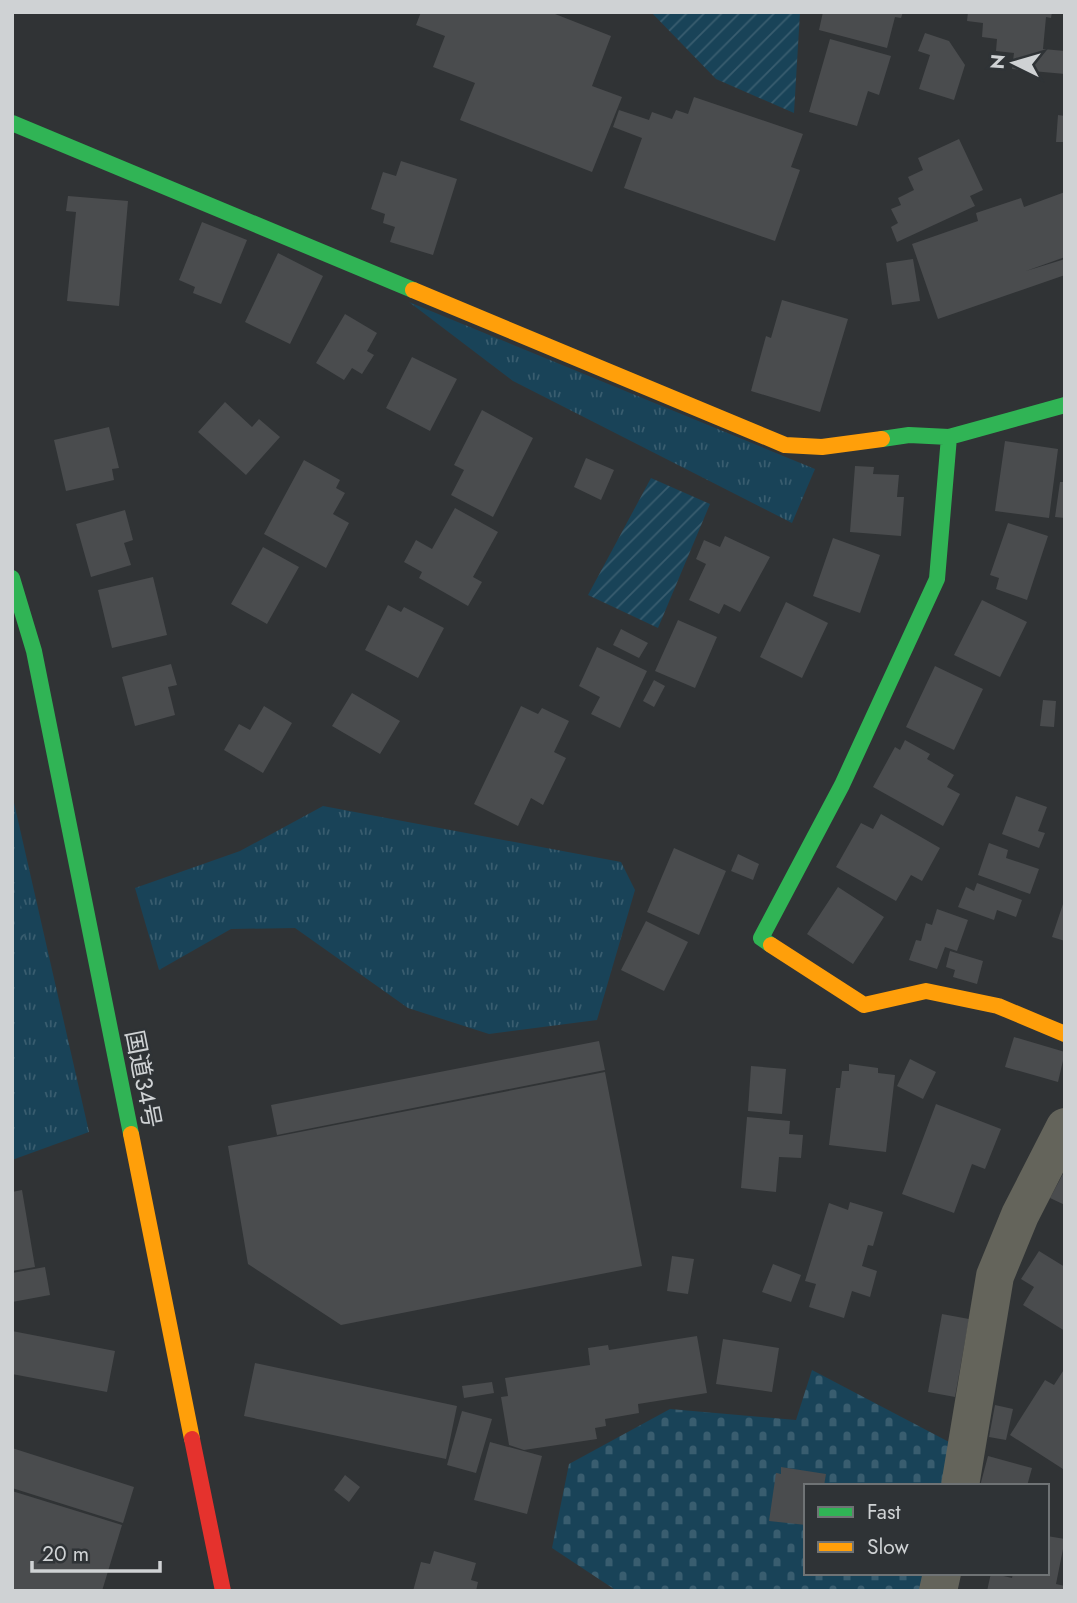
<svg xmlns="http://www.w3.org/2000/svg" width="1077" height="1603" viewBox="0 0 1077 1603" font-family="Jost,'Noto Sans JP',sans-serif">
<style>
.grass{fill:url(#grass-tufts)}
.forest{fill:url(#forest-crowns)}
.cemetery{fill:url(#cemetery-stones)}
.garden{fill:url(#garden-furrows)}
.building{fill:#4a4c4e}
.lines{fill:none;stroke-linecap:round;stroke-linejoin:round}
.street{stroke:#64645b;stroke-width:38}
.fast{stroke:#30b455;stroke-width:16}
.slow{stroke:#ff9f0a;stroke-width:16}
.jam{stroke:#e5322d;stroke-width:16}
.labels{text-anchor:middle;stroke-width:5;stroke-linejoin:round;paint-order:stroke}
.street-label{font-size:24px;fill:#cfd2d4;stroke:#2f3336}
</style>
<defs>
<pattern id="grass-tufts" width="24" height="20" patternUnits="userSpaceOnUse" patternTransform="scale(1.75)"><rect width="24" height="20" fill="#194358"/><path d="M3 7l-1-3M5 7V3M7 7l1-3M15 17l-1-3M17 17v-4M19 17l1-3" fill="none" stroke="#395d6f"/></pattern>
<pattern id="forest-crowns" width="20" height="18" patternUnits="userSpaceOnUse" patternTransform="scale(1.75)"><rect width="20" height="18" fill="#194358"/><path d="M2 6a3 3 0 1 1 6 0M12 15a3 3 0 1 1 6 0" fill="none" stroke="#395d6f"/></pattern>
<pattern id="cemetery-stones" width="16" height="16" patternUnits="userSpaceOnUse" patternTransform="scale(1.75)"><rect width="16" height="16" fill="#194358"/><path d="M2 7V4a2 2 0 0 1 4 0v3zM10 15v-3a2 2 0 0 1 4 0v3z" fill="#395d6f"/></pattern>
<pattern id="garden-furrows" width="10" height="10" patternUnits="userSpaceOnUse" patternTransform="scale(1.75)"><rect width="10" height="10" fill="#194358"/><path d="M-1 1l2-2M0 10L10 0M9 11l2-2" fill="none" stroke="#395d6f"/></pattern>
</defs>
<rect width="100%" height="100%" fill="#303335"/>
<path class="grass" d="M 409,302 L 815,469 L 792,523 L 513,381 Z
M 12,794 L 89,1132 L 12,1160 Z
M 323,806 L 621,862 L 635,890 L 597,1020 L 489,1034 L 408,1008 L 295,928 L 231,929 L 159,970 L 135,888 L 240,851 Z"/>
<path class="forest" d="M 12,875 L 28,930 L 12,956 Z"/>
<path class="cemetery" d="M 812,1370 L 951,1443 L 942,1486 L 806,1486 L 806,1573 L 925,1573 L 922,1591 L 617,1591 L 552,1548 L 569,1464 L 670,1409 L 796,1420 Z"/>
<path class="garden" d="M 651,12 L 800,12 L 794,113 L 716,79 Z
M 651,478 L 710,504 L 658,628 L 588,595 Z"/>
<path class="building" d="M 421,12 L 550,12 L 611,36 L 592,86 L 622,97 L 592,172 L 460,120 L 475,83 L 433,67 L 445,36 L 416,25 Z
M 823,12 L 903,12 L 901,18 L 895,17 L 887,48 L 819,30 Z
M 968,12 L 1052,12 L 1051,18 L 1046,17 L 1043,49 L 1065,51 L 1065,74 L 1012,69 L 1014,53 L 996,51 L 997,39 L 982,37 L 983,23 L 967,21 Z
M 925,33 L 949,41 L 965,65 L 954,100 L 919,89 L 930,55 L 918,51 Z
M 830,39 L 891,56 L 879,95 L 868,91 L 857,126 L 809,112 Z
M 694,97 L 803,134 L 791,167 L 800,170 L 775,241 L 624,188 L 642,138 L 613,127 L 619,110 L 649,120 L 652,112 L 672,119 L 676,110 L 688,114 Z
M 1058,115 L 1065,116 L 1065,142 L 1056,142 Z
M 959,139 L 983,190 L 970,196 L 975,206 L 897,242 L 891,227 L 898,223 L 891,209 L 901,205 L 898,198 L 914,190 L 908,177 L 923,170 L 918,158 Z
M 401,161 L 457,179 L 433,255 L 390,242 L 395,227 L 383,223 L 385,214 L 371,209 L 383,172 L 396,176 Z
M 1065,192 L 1065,257 L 1026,271 L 1065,259 L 1065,275 L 938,319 L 912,244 L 978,221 L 976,213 L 1021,198 L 1024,207 Z
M 68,196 L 128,201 L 119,306 L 67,301 L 76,212 L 66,211 Z
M 202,222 L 247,240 L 221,304 L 193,293 L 195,287 L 179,280 Z
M 278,253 L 323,276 L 290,344 L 245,322 Z
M 913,259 L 920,301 L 892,305 L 886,263 Z
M 782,300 L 848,319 L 820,412 L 751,391 L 766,336 L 771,338 Z
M 345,314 L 377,333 L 367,351 L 374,355 L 362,374 L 352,368 L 344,380 L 316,363 Z
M 412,357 L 457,379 L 430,431 L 386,408 Z
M 225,402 L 252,427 L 259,419 L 280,437 L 246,475 L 198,432 Z
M 482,410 L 533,438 L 493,517 L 451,495 L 464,470 L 454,465 Z
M 109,427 L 119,468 L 112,469 L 114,480 L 66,491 L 54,440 Z
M 1005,441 L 1058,449 L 1049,518 L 995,511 Z
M 586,458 L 614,470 L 601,500 L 574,487 Z
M 304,460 L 340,480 L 336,488 L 345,493 L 333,514 L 349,523 L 326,568 L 264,534 Z
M 855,466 L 874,467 L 873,474 L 899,475 L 897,497 L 904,497 L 901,536 L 850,532 Z
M 1060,482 L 1065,482 L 1065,518 L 1055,517 Z
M 455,508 L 498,532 L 473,577 L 482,582 L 468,606 L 419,578 L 422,572 L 404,562 L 416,540 L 432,549 Z
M 125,510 L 133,540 L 124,543 L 131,565 L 91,577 L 76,524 Z
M 1008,523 L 1048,536 L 1027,600 L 996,589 L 999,578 L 990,575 Z
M 725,536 L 770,557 L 740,612 L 724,604 L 719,614 L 689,600 L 706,564 L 696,559 L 704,540 L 720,547 Z
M 833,538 L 880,555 L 860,613 L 813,596 Z
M 263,547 L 299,567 L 267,624 L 231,604 Z
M 153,577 L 167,635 L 112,648 L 98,590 Z
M 982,600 L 1027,622 L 1000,677 L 954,655 Z
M 786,602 L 828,623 L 802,678 L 760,657 Z
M 388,605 L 401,612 L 404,607 L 444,628 L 418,678 L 365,650 Z
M 678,620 L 717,637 L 695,688 L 655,671 Z
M 621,629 L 648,643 L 639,658 L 613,645 Z
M 597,647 L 647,671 L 620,728 L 591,714 L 600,697 L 579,686 Z
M 171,664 L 177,685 L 168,687 L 175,715 L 135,726 L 122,677 Z
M 935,666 L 983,689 L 954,750 L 906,727 Z
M 654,680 L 665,686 L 654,707 L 643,701 Z
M 352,693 L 400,721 L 380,754 L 332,726 Z
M 1043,700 L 1056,701 L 1054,727 L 1040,726 Z
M 264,706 L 292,723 L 263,773 L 224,750 L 239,724 L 250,730 Z
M 521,706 L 538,714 L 542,708 L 569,721 L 554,752 L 566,758 L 543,805 L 531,798 L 518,826 L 474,804 Z
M 905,740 L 930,754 L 927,759 L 954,775 L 947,787 L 960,794 L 943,826 L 873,787 L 895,747 L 900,750 Z
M 1016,796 L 1047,807 L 1038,831 L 1045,833 L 1039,848 L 1002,834 Z
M 881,814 L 940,848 L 922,881 L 911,875 L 896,901 L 836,867 L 861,823 L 873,829 Z
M 989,843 L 1008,850 L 1006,858 L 1039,869 L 1030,894 L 978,875 Z
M 674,848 L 726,871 L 699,935 L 647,912 Z
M 738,854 L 759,864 L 753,880 L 731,871 Z
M 977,883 L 1022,900 L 1016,917 L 997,910 L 994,920 L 958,907 L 966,887 L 974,891 Z
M 838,887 L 884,917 L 853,964 L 807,934 Z
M 1065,898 L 1065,941 L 1052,937 Z
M 937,909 L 968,920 L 957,951 L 945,947 L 937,969 L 909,960 L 916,940 L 921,941 L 926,923 L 932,925 Z
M 646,921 L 688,942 L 664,991 L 621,970 Z
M 950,951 L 983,961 L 977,984 L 953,977 L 955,970 L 946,967 Z
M 1014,1037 L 1065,1052 L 1058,1082 L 1005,1067 Z
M 599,1041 L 605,1070 L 277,1135 L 271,1105 Z
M 910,1059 L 936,1072 L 923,1099 L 897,1086 Z
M 849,1064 L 878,1068 L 878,1073 L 895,1075 L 886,1152 L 829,1145 L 836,1088 L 840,1088 L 842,1071 L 849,1071 Z
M 751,1066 L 786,1069 L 782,1114 L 748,1111 Z
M 605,1072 L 642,1266 L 341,1325 L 248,1264 L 228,1146 Z
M 936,1104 L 1001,1129 L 985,1169 L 972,1164 L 954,1213 L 902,1194 Z
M 747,1117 L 790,1121 L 789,1134 L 803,1135 L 801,1158 L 779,1157 L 776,1192 L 741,1188 Z
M 1065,1170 L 1065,1205 L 1050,1198 Z
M 22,1190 L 35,1267 L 12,1271 L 12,1192 Z
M 850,1202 L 883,1212 L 873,1246 L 868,1245 L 862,1266 L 877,1271 L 870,1297 L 852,1291 L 844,1318 L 809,1307 L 816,1284 L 805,1281 L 829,1203 L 848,1210 Z
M 1039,1251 L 1065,1267 L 1065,1331 L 1023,1305 L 1034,1287 L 1021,1279 Z
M 672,1256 L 694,1259 L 688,1294 L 667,1291 Z
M 773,1264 L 801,1275 L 791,1302 L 762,1292 Z
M 45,1267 L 50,1295 L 12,1302 L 12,1273 Z
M 942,1314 L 969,1319 L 955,1397 L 928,1392 Z
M 12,1331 L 115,1351 L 107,1392 L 12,1374 Z
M 697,1336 L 707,1393 L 638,1404 L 639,1413 L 605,1419 L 606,1426 L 595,1428 L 597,1439 L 524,1450 L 509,1445 L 501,1397 L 508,1396 L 505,1378 L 590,1365 L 588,1348 L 608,1345 L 609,1350 Z
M 723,1339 L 779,1348 L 772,1392 L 716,1384 Z
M 255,1363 L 457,1406 L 446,1459 L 244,1416 Z
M 1065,1368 L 1065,1466 L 1063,1469 L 1010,1435 L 1045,1380 L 1054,1385 Z
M 492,1382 L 494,1393 L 464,1398 L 462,1386 Z
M 995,1405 L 1013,1409 L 1006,1440 L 989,1437 Z
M 462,1411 L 492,1419 L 476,1473 L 447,1465 Z
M 490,1442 L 542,1456 L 527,1514 L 474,1500 Z
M 12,1448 L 134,1487 L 123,1523 L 12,1488 Z
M 988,1456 L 1032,1468 L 1027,1486 L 980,1486 Z
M 781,1467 L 826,1474 L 824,1486 L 806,1486 L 806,1525 L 769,1521 L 776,1473 L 781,1474 Z
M 345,1475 L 360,1487 L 349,1502 L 334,1490 Z
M 12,1491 L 122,1525 L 102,1591 L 12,1591 Z
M 1047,1536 L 1065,1539 L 1056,1584 L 1065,1586 L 1065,1591 L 987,1591 L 991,1573 L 1012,1578 L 1013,1573 L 1047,1573 Z
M 434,1551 L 476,1563 L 471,1580 L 478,1582 L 476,1591 L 413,1591 L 421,1562 L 430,1564 Z"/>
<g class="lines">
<path class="street" d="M 960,1486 L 995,1276 L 1020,1215 L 1065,1127
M 938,1591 L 942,1573"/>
<path class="fast" d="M 12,123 L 413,290
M 882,439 L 909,435 L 949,437 L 1065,405
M 12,578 L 34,651 L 131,1134
M 771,945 L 761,938 L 842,785 L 937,579 L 949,437"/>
<path class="slow" d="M 413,290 L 785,445 L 822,447 L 882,439
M 771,945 L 864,1005 L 926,991 L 998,1006 L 1065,1034
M 131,1134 L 192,1439"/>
<path class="jam" d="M 192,1439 L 223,1591"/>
</g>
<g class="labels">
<g class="street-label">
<text transform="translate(143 1079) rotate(79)" y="8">国道34号</text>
</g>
</g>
<rect width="1077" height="1603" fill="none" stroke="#cfd2d4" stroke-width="28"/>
<rect x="804" y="1484" width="245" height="91" fill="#2f3336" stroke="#6f7375" stroke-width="2"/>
<rect x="818" y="1507" width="35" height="10" fill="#30b455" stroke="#6f7375" stroke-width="2"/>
<text x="867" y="1519" font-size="21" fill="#cfd2d4">Fast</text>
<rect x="818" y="1542" width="35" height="10" fill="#ff9f0a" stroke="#6f7375" stroke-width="2"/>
<text x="867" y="1554" font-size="21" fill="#cfd2d4">Slow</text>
<g transform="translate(1014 63) rotate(275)" stroke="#2f3336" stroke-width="5" paint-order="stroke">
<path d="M0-5L12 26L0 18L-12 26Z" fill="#cfd2d4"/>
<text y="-10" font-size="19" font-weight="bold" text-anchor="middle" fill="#cfd2d4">N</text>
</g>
<path d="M32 1561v10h128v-10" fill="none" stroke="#cfd2d4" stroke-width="3.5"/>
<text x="42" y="1561" font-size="21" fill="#cfd2d4" stroke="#2f3336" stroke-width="5" paint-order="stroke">20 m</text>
</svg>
